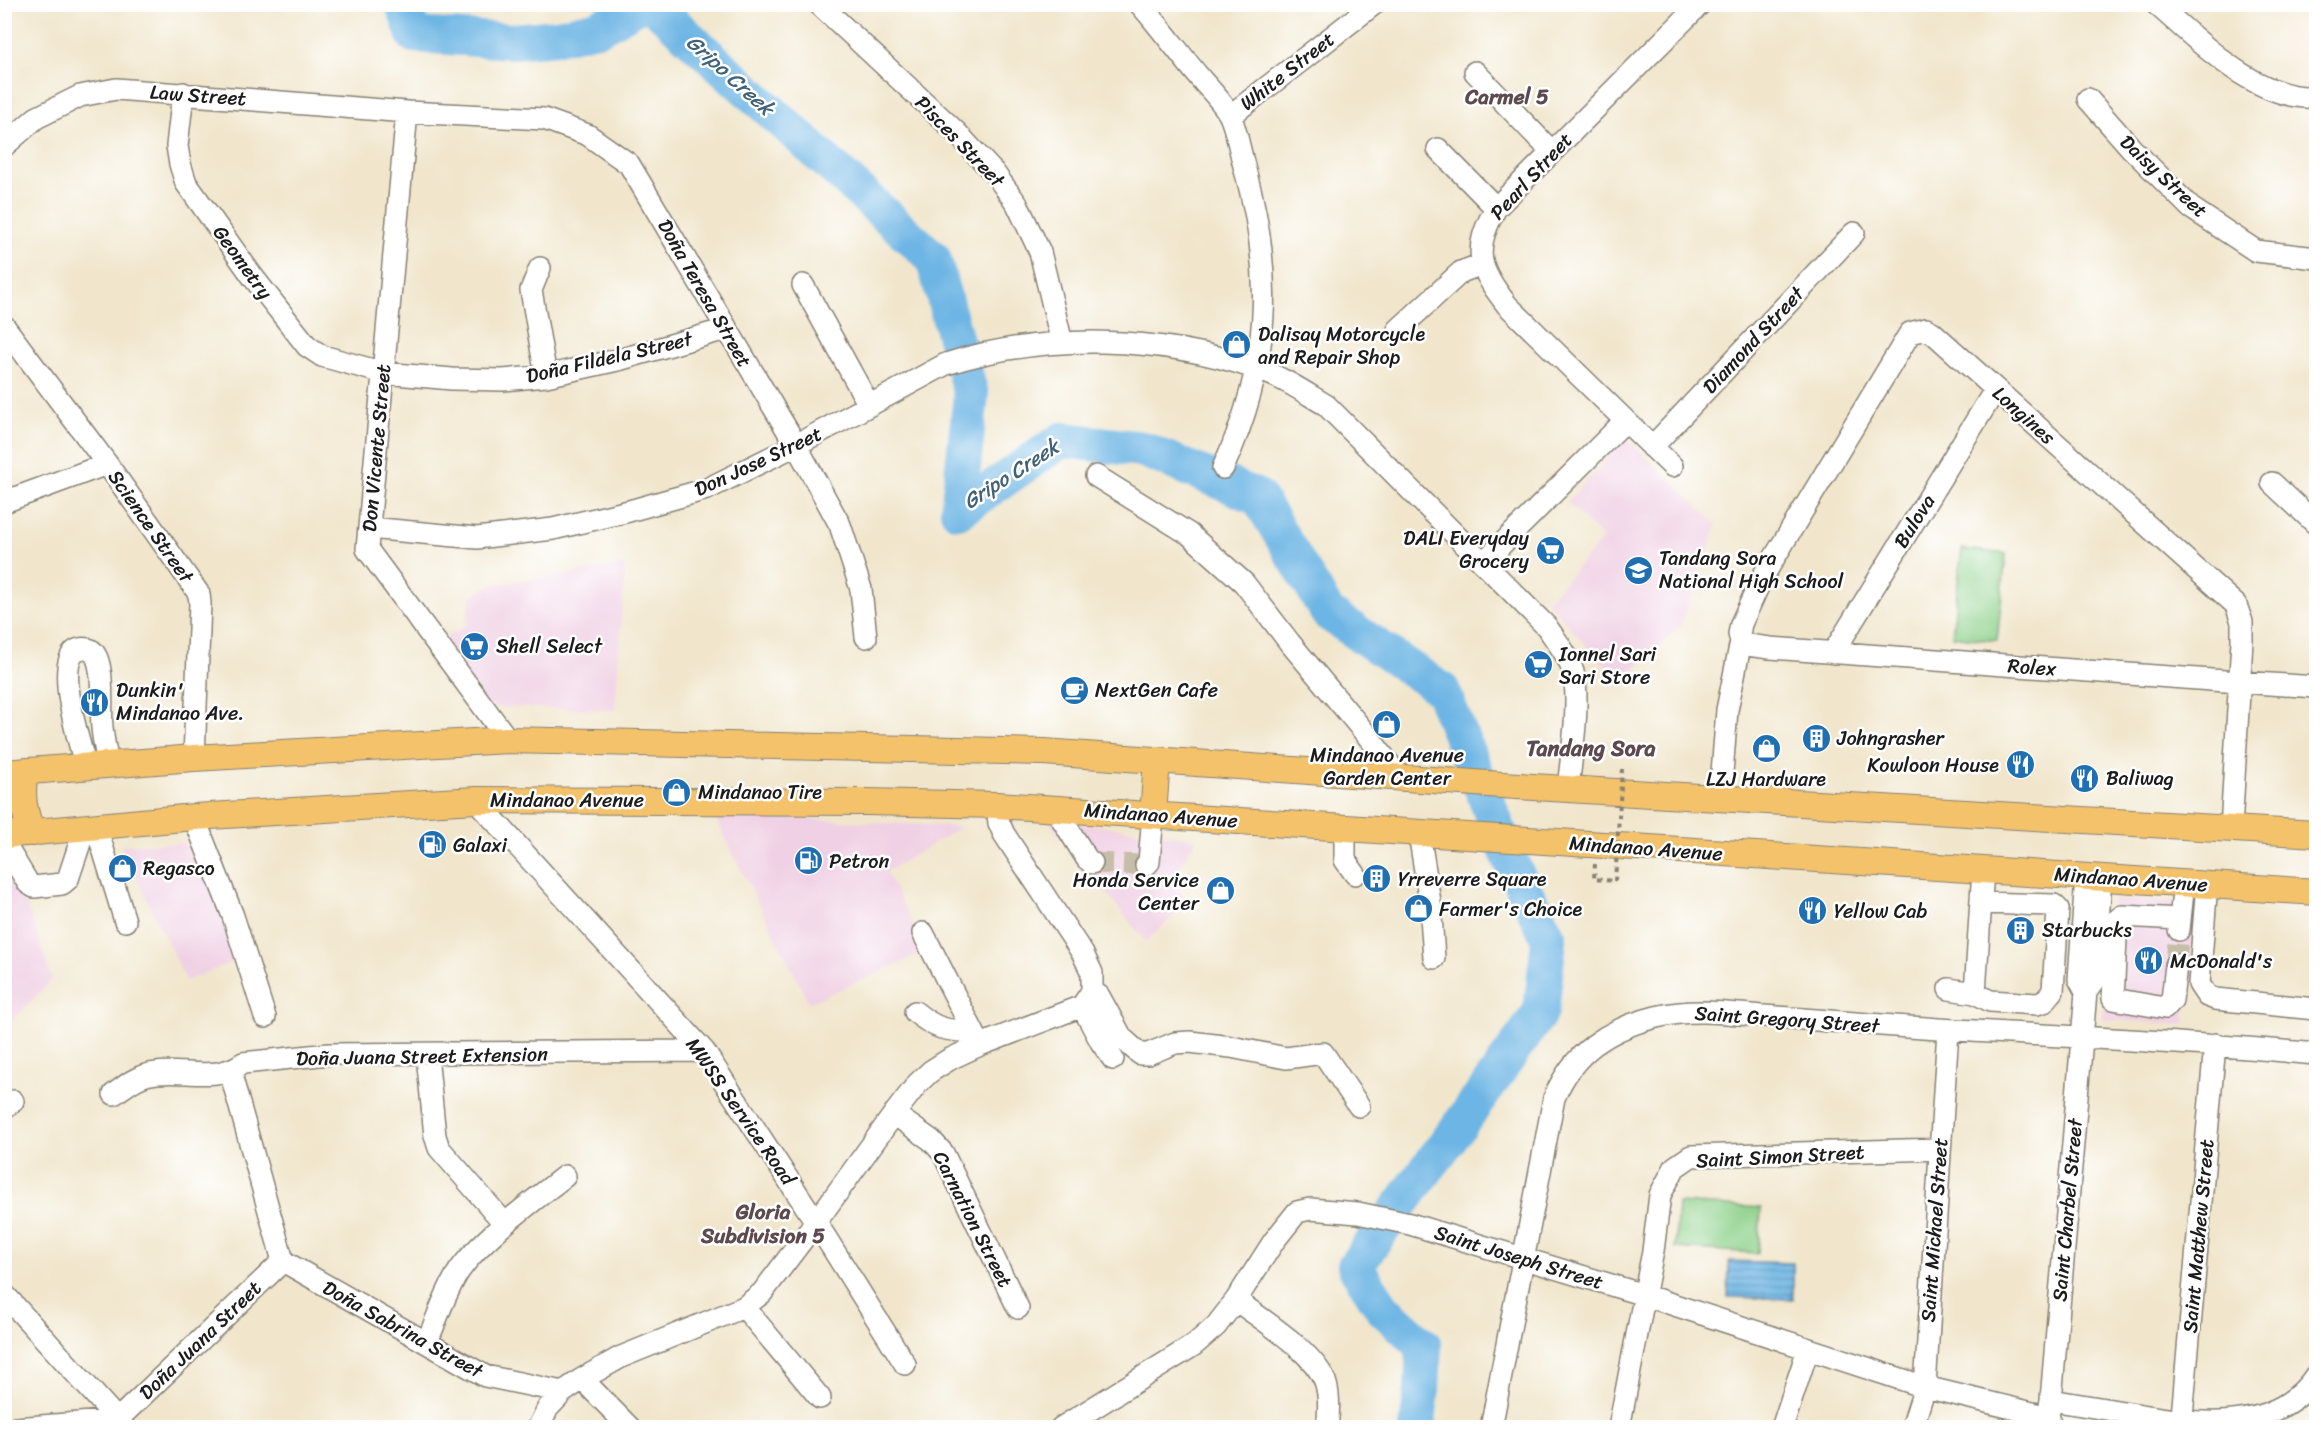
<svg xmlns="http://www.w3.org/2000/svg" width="2321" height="1432" viewBox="0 0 2321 1432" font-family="Sriracha,sans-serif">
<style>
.built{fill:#f0d0e4}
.pitch{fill:#8cd089;stroke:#547652;stroke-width:1.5}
.water{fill:url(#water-rules);stroke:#446880;stroke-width:1.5}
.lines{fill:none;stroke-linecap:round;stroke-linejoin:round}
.river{stroke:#6db5e4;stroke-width:36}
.minor-tunnel{stroke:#c6bea9;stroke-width:21;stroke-dasharray:21 10;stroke-linecap:butt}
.minor-casing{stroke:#868174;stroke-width:24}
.major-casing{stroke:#868174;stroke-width:28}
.path{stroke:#868174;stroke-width:4;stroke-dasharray:4.5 4.5;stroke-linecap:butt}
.minor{stroke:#fff;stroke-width:21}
.major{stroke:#f4c26a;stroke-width:26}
.path-bridge{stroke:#868174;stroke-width:4;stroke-dasharray:4.5 4.5;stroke-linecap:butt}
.labels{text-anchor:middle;stroke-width:5;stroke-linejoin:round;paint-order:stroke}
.street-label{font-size:20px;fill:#1c1c1c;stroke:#fff}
.poi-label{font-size:20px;fill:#1c1c1c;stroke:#fff;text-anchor:start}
.water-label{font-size:21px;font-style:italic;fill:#406176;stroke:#fff}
.neighbourhood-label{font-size:21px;font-weight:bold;fill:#5c4a4f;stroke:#fff}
.quarter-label{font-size:22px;font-weight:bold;fill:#5c4a4f;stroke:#fff}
</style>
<defs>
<pattern id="water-rules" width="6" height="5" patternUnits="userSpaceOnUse" patternTransform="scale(1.5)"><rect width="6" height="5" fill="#6db5e4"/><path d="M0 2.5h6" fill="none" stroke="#5992b8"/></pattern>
</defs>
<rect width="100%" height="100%" fill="#fff"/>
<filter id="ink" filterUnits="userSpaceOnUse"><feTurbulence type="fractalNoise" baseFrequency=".0167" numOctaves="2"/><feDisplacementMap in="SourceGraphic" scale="12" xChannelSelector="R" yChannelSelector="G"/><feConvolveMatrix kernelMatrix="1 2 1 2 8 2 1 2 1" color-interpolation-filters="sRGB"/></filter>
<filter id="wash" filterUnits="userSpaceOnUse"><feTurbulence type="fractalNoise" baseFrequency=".008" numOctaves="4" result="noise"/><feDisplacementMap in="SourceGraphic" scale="24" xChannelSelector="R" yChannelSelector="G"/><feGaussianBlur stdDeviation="1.35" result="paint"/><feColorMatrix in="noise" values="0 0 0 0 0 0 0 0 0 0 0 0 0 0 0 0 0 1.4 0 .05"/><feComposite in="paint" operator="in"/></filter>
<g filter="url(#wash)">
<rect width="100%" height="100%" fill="#f1e6cc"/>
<path class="built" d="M 1626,438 L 1717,525 L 1680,626 L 1632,672 L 1602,664 L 1547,601 L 1603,539 L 1567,502 Z
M 625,565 L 615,710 L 488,707 L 440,641 L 466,625 L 471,597 L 488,586 Z
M 713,814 L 961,827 L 886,872 L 927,951 L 809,1003 Z
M 1047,819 L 1196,839 L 1173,878 L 1187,903 L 1146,942 Z
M 194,843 L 243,958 L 186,981 L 121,845 Z
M 4,868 L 8,868 L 25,900 L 52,980 L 5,1027 Z
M 2113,899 L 2195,904 L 2185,1025 L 2102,1019 Z"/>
<path class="pitch" d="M 1962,549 L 2006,554 L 1997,641 L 1952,636 Z
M 1678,1203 L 1761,1208 L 1758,1253 L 1675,1248 Z"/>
<path class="water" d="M 1729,1261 L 1793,1263 L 1793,1299 L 1728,1297 Z"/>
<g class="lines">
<path class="river" d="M 403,4 L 414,35 L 513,41 L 557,37 L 598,28 L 640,4
M 652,4 L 933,258 L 971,395 L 958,511 L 1062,440 L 1142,449 L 1258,497 L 1328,613 L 1442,690 L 1515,871 L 1549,939 L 1541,1011 L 1484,1092 L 1355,1266 L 1384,1310 L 1424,1346 L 1422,1390 L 1417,1428"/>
</g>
</g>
<g filter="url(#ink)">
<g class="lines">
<path class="minor-tunnel" d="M 1092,863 L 1146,865
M 2176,965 L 2179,930"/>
<defs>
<path id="minor" d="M 819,4 L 956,132 L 995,174 L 1017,204 L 1040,252 L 1062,343
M 1140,4 C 1161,28 1180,54 1200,78 C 1210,90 1225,104 1231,118 C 1237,133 1240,151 1244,166 C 1275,275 1270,365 1223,468
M 2156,4 C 2199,41 2256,101 2316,97
M 1475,72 L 1552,152
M 183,93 L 177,146 L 180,164 L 186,183 L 253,277 L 307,346 L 322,356 L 384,373 L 452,379 L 503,380 L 546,376 L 622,359 L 726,329
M 2088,99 L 2131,148 L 2191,208 L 2256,251 L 2316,258
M 407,112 L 367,549 L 508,740
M 1230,116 L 1374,4
M 4,146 L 36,118 L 80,96 L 116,89 L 407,112 L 544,119 L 588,135 L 629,164 L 796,445 L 840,525 L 861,589 L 866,637
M 1438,149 L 1496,208
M 540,268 L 531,290 L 546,376
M 803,285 L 869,405
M 4,326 L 107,464 L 199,594 L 200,603 L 194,758
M 1398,330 L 1461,272 L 1482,264
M 1652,447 L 1854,233
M 1672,466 L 1507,305 C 1478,268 1472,250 1496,208 L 1700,4
M 1096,476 L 1189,534 L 1244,583 L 1290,643 L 1371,740 L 1399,777
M 2272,483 L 2316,524
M 4,502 L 107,464
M 369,528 L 477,538 L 553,529 L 629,511 L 707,489 L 796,445 L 946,364 C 1044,333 1160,335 1257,369 C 1282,377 1304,392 1326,405 L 1547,627 C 1557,642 1570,657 1574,676 C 1580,707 1571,757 1568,789
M 1483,563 L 1625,421
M 1833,653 L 1995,390
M 86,767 C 81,749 46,640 88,649 C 107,653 100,712 102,727 C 103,740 106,752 108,764
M 1720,798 L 1727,710 L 1741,641
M 476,800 L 704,1051 L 816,1222 L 905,1364
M 997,805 L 999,823 L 1004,834 L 1083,954 L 1092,973 L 1092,991
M 1055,808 L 1087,859 L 1092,863
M 194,817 L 233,916 L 265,1017
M 96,826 L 125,921
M 1345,828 L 1345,860 L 1355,874
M 2231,829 L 2242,641 L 2242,622 L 2236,605 L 1932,332 L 1926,329 L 1910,333 L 1762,578 L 1741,624 L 1739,634 L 1741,641 L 1747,645 L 1770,648 L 2239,682 L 2316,687
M 1419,833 L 1430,902 L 1434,958
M 4,843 L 28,883 L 34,887 L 62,884 L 68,879 L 85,828
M 1146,865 L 1149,862 L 1153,815
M 2207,883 L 2199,984 L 2207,996 L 2215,999 L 2316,1009
M 2179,930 L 2184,882
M 923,933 L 980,1045
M 2176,965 L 2172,1000 L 2165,1008 L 2113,999 L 2117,920 L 2122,916 L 2180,919
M 1949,989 L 1975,993 L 1990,1001 L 2037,1004 L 2044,1002 L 2053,991 L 2058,909 L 2054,905 L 1981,903
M 1092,991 L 1099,996 L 1122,1038 L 1140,1054 L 1148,1054 L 1175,1043 L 1190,1042 L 1231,1047 L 1286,1058 L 1323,1053 L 1359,1106
M 2086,992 L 2079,979 L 2086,876
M 1975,993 L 1983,869
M 1082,1006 L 1101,1042 L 1113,1059
M 915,1012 C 936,1029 945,1031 973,1031
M 427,1055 L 435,1136 L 439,1148 L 505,1224
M 232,1070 L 233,1082 L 283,1261
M 114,1094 C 124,1087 134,1078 146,1075 C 178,1066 214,1084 243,1063 L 329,1054 L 704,1051
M 4,1108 L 13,1101
M 894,1114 L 931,1140 L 943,1153 L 1018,1308
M 283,1261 L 485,1376 L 563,1392
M 4,1294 L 125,1428
M 1236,1300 C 1263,1321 1312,1350 1325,1381 C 1330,1395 1329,1413 1327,1428
M 744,1307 L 820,1398
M 427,1342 C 437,1319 445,1292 459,1271 C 483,1237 532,1202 565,1176
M 582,1379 L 630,1428
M 2051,1400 C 2081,1405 2111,1410 2142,1415 C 2204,1426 2278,1432 2316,1375
M 117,1420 L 283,1261
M 16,1428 L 117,1420
M 538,1428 L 548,1408 L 563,1392 L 582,1379 L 621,1357 L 744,1307 L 762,1293 L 816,1222 L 894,1114 L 918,1083 L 931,1071 L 950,1059 L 980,1045 L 1082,1006 L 1092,991
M 1061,1428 L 1194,1345 L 1216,1326 L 1236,1300 L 1274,1241 L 1297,1212 L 1310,1209 L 1358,1213 L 1410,1224 L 1644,1295 L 1925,1387 L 2049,1417
M 1491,1428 L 1554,1098 C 1573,1052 1608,1029 1656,1017 C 1691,1008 1728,1013 1764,1016 C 1808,1019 1851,1023 1895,1026 C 2036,1036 2176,1040 2316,1054
M 1619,1428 L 1653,1251 L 1660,1195 L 1675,1167 L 1691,1156 L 1939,1149
M 1782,1428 L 1808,1349
M 1912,1428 L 1925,1387 L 1948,1030
M 2046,1428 L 2051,1400 L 2086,992 L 2094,981 L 2101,877
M 2181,1428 L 2215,1044"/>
<path id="major" d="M 25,771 C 21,794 23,812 33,833
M 4,773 L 194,758 L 508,740 L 1044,752 L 1502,785 L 2316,834
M 1153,815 L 1157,760
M 4,835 L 194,817 L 476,800 L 867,802 L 997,805 L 2316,892"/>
</defs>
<use href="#minor" class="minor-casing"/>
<use href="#major" class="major-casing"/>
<path class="path" d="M 1595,864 L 1594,879 L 1615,881"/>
<use href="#minor" class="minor"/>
<use href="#major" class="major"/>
<path class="path-bridge" d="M 1615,881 L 1622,769"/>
</g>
</g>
<defs>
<symbol id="shop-disc" viewBox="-11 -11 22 22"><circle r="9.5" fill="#1f6fb2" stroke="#fff"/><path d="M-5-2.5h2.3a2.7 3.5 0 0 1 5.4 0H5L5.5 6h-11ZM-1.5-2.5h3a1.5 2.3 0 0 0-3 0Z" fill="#fff"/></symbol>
<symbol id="supermarket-disc" viewBox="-11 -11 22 22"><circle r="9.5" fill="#1f6fb2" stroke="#fff"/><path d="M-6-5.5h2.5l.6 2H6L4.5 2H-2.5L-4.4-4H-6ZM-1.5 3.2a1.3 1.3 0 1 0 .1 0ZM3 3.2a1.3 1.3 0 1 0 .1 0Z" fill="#fff"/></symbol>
<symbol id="school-disc" viewBox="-11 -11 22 22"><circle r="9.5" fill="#1f6fb2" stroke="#fff"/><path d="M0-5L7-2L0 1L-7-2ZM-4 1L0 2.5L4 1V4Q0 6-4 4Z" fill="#fff"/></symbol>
<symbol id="cafe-disc" viewBox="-11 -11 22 22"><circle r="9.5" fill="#1f6fb2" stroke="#fff"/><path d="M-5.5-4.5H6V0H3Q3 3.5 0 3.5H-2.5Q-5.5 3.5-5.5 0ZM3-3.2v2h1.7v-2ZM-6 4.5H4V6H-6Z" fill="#fff"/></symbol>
<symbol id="restaurant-disc" viewBox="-11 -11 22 22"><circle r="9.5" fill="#1f6fb2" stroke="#fff"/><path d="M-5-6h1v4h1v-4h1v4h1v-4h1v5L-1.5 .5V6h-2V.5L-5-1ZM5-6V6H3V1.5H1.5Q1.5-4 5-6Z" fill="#fff"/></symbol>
<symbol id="building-disc" viewBox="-11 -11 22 22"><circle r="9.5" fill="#1f6fb2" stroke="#fff"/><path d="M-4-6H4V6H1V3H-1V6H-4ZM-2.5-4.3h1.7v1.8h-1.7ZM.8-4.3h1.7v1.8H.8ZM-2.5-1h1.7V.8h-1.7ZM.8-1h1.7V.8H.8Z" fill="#fff"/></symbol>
<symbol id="fuel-disc" viewBox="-11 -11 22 22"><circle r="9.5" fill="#1f6fb2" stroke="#fff"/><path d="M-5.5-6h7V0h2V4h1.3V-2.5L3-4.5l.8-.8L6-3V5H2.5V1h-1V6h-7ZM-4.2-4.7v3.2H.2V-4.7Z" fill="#fff"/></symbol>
</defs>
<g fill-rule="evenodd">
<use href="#shop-disc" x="1220" y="328" width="33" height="33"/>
<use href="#supermarket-disc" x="1534" y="534" width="33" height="33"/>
<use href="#school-disc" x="1622" y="554" width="33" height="33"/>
<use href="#supermarket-disc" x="458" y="630" width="33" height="33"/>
<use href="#supermarket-disc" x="1522" y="648" width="33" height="33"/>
<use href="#cafe-disc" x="1058" y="674" width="33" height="33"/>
<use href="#restaurant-disc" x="78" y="686" width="33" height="33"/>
<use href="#shop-disc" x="1370" y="708" width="33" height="33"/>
<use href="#building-disc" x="1800" y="722" width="33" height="33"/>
<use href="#shop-disc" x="1750" y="732" width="33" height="33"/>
<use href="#restaurant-disc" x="2004" y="748" width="33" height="33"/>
<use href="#restaurant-disc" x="2068" y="762" width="33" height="33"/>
<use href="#shop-disc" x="660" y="776" width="33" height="33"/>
<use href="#fuel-disc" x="416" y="828" width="33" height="33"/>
<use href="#fuel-disc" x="792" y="844" width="33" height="33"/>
<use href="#shop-disc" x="106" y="852" width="33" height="33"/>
<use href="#building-disc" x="1360" y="862" width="33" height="33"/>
<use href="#shop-disc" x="1204" y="874" width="33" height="33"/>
<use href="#shop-disc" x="1402" y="892" width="33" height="33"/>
<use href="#restaurant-disc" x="1796" y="894" width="33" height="33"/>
<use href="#building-disc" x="2004" y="914" width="33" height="33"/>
<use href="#restaurant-disc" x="2132" y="944" width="33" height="33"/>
</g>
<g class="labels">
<g class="street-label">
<text transform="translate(1287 71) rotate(-38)" y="7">White Street</text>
<text transform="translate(198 95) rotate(4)" y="7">Law Street</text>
<text transform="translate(960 141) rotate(46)" y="7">Pisces Street</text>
<text transform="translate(1531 176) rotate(-47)" y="7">Pearl Street</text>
<text transform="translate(2164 176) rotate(43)" y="7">Daisy Street</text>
<text transform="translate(243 262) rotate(54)" y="7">Geometry</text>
<text transform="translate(705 293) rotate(60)" y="7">Doña Teresa Street</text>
<text transform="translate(1753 340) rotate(-47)" y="7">Diamond Street</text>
<text transform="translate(609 357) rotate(-13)" y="7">Doña Fildela Street</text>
<text transform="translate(2024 415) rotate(42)" y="7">Longines</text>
<text transform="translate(376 448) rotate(-85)" y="7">Don Vicente Street</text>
<text transform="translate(758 461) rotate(-25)" y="7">Don Jose Street</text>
<text transform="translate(1914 521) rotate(-58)" y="7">Bulova</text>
<text transform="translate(151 526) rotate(55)" y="7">Science Street</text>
<text transform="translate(2032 667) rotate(4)" y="7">Rolex</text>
<text x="567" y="807">Mindanao Avenue</text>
<text transform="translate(1161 815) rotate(4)" y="7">Mindanao Avenue</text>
<text transform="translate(1646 848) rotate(4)" y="7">Mindanao Avenue</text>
<text transform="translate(2131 879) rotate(4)" y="7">Mindanao Avenue</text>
<text transform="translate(1787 1019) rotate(4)" y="7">Saint Gregory Street</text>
<text transform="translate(422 1056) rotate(-1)" y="7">Doña Juana Street Extension</text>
<text transform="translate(741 1111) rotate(55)" y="7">MWSS Service Road</text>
<text transform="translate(1780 1156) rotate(-3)" y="7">Saint Simon Street</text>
<text transform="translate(2067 1210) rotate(-85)" y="7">Saint Charbel Street</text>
<text transform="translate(973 1219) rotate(63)" y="7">Carnation Street</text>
<text transform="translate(1934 1230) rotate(-86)" y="7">Saint Michael Street</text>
<text transform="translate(2198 1236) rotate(-85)" y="7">Saint Matthew Street</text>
<text transform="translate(1519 1257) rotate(17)" y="7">Saint Joseph Street</text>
<text transform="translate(403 1329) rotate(29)" y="7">Doña Sabrina Street</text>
<text transform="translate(200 1340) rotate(-44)" y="7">Doña Juana Street</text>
</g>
<g class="poi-label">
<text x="1258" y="341">Dalisay Motorcycle<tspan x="1258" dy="23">and Repair Shop</tspan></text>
<text x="1529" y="545" text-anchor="end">DALI Everyday<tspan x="1529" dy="23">Grocery</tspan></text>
<text x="1659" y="565">Tandang Sora<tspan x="1659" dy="23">National High School</tspan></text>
<text x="496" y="653">Shell Select</text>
<text x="1559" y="661">Ionnel Sari<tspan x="1559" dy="23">Sari Store</tspan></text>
<text x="116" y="697">Dunkin'<tspan x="116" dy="23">Mindanao Ave.</tspan></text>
<text x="1095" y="697">NextGen Cafe</text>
<text x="1837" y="745">Johngrasher</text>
<text x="1387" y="762" text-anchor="middle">Mindanao Avenue<tspan x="1387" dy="23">Garden Center</tspan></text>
<text x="1999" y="772" text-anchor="end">Kowloon House</text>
<text x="2106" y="785">Baliwag</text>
<text x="1766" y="786" text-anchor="middle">LZJ Hardware</text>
<text x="698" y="799">Mindanao Tire</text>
<text x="453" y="852">Galaxi</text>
<text x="829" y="868">Petron</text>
<text x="143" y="875">Regasco</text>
<text x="1398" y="886">Yrreverre Square</text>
<text x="1199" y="887" text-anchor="end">Honda Service<tspan x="1199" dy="23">Center</tspan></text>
<text x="1439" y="916">Farmer's Choice</text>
<text x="1834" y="918">Yellow Cab</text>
<text x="2042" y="937">Starbucks</text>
<text x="2170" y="968">McDonald's</text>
</g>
<g class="water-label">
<text transform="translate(730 75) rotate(42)" y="7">Gripo Creek</text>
<text transform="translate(1011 474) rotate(-33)" y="7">Gripo Creek</text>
</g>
<g class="neighbourhood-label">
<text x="1507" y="104">Carmel 5</text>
<text x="763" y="1219">Gloria<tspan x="763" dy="24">Subdivision 5</tspan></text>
</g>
<g class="quarter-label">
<text x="1591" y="756">Tandang Sora</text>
</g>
</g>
<rect width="2321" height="1432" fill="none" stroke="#fff" stroke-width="24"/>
</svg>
